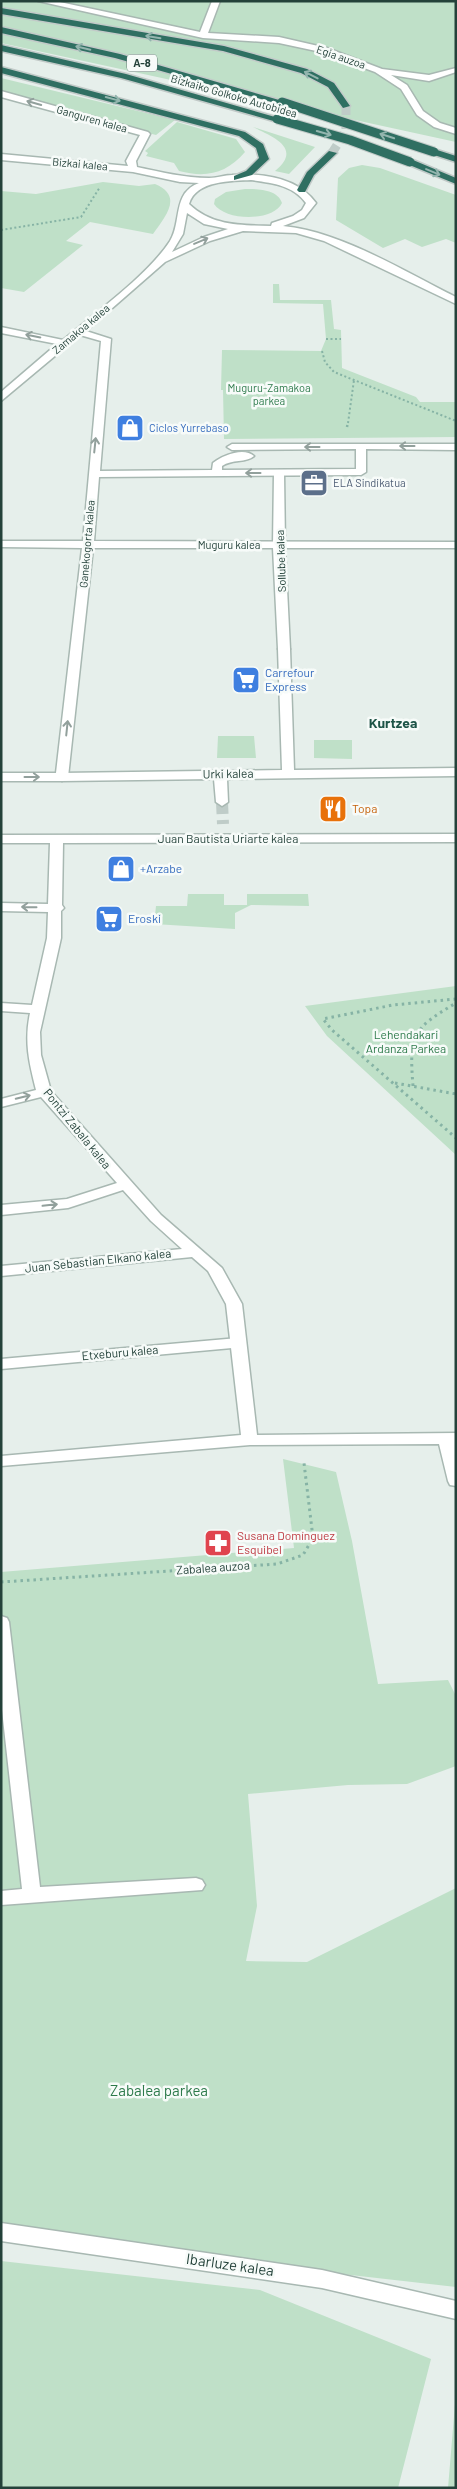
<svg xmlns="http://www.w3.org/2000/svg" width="457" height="2489" viewBox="0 0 457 2489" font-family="Barlow,sans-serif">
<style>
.green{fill:#bfe0c8}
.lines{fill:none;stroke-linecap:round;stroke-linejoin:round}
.pedestrian-tunnel{stroke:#bfccc8;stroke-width:12;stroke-dasharray:12 6;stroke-linecap:butt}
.motorway-tunnel{stroke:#bfccc8;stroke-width:9;stroke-dasharray:9 5;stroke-linecap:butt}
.service-casing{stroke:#a8b8b2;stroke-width:3}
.pedestrian-casing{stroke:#a8b8b2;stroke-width:3}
.minor-casing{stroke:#a8b8b2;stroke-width:3}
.motorway-casing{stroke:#c2cac8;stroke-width:3}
.path-far2{stroke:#86b3a5;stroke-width:2;stroke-dasharray:2 2.5;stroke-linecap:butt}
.path-far1{stroke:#86b3a5;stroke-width:2.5;stroke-dasharray:2 3;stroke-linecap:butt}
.path{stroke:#86b3a5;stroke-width:3;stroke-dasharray:2.5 4;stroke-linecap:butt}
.service{fill:#fff;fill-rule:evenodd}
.pedestrian{fill:#fff;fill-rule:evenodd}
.minor{fill:#fff;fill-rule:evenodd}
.motorway{fill:#2f6f62;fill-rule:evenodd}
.motorway-bridge-casing{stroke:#c2cac8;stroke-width:11;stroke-linecap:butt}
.motorway-bridge{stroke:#2f6f62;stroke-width:9}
.oneway{stroke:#93b5ae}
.oneway2{stroke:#92a09c}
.labels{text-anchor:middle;stroke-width:5;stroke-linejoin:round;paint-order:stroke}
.far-street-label{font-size:11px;fill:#24423a;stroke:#f7fbf9}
.shield{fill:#f7fbf9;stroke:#637a73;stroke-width:1}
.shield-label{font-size:11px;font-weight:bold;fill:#24423a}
.far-park-label{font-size:11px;fill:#2d7a4b;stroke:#f7fbf9}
.far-shop-label{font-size:11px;fill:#366cbe;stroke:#f7fbf9;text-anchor:start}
.far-service-label{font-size:11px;fill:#4e5e75;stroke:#f7fbf9;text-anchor:start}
.shop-label{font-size:12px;fill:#366cbe;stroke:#f7fbf9;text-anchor:start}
.street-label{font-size:12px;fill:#24423a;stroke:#f7fbf9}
.food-label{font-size:12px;fill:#c56008;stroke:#f7fbf9;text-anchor:start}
.park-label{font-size:12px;fill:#2d7a4b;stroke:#f7fbf9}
.health-label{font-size:12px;fill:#be3a42;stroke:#f7fbf9;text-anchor:start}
.neighbourhood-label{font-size:14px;font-weight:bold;fill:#1f5548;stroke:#f7fbf9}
.near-park-label{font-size:15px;fill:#2d7a4b;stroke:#f7fbf9}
.near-street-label{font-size:15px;fill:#24423a;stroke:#f7fbf9}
</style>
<rect width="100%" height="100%" fill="#e6efeb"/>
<path class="green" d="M 1,1 L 456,1 L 456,142 L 1,43 Z
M 1,78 L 175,120 L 156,135 L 1,95 Z
M 177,122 L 236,139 L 245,152 C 226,174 206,178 179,171 L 174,163 L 146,156 L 148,153 L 145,151 Z
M 253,127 L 315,147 L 289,174 L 275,171 C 303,148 273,137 253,127 Z
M 362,165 L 380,168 L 456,195 L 456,243 L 446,239 L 422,247 L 405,239 L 383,248 L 336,220 L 338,178 L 349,168 Z
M 103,182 L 139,186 L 155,184 C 184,196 165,217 153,234 L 90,222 L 66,241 L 83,245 L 24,292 L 1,288 L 1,191 L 36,194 Z
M 245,189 C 257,189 278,189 282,203 C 273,222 225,221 214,204 L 215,199 L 226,192 Z
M 273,284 L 279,284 L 280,300 L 331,300 L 334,329 L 341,330 L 342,368 L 416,397 L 420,402 L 456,402 L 456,437 L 224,439 L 223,390 L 221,390 L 222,350 L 321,351 L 326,339 L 323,304 L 273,303 Z
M 218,736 L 254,736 L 256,758 L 217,758 Z
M 314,740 L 352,740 L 352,759 L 314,758 Z
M 188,894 L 224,894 L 224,905 L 247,905 L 247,894 L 308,894 L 309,906 L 251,905 L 235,913 L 235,929 L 154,924 L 156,906 L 187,906 Z
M 456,986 L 456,1155 L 327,1036 L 305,1006 Z
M 283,1459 L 336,1472 L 352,1541 L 378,1684 L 448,1680 L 456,1696 L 456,1766 L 407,1784 L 348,1785 L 248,1794 L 257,1906 L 246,1961 L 307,1962 L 456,1888 L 456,2287 L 220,2260 L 1,2225 L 1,1572 L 294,1548 Z
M 1,2261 L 260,2290 L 431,2359 L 398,2488 L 1,2488 Z
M 456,2392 L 456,2488 L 448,2488 Z"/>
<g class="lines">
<path class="pedestrian-tunnel" d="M 222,802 L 223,824"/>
<path class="motorway-tunnel" d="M 332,153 L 346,131 L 346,106"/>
<defs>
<path id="service" d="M 38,1 L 55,1 L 200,32 L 212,1 L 220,1 L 208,33 L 279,37 L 327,48 L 382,69 L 429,75 L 456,68 L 456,72 L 429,81 L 391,75 L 407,85 L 423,111 L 440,123 L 456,128 L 456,134 L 434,127 L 417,115 L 401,89 L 375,72 L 321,52 L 279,43 L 203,38 Z"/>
<path id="pedestrian" d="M 279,470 L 284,473 L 285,545 L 279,548 L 273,545 L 274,473 Z
M 284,645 L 290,649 L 294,770 L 456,768 L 456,776 L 227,779 L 228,802 L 222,806 L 216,802 L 214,779 L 62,781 L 56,777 L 62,773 L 282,770 L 278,649 Z
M 238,1338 L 243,1339 L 246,1343 L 243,1347 L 1,1369 L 1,1359 Z"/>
<path id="minor" d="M 1,91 L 148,132 L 150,134 L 136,161 L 137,167 C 161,172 185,178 209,178 C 217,178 225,175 232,175 C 262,173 297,177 316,203 L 304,218 L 283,226 C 340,231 405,272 456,297 L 456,304 L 324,241 L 296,233 L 243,231 L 210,241 L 165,262 L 86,331 L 111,339 L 100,471 L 212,470 L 213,463 C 223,455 244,447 254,456 C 246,463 232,459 222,466 L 222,470 L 356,469 L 356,449 L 232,450 L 227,447 L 232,444 L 456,444 L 456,450 L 366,449 L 366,472 L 361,475 L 99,477 L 94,541 L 456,542 L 456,548 L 285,548 L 290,649 L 284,653 L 278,649 L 273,548 L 93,548 L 68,777 L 62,781 L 1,781 L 1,773 L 56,773 L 82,548 L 1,547 L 1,541 L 83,541 L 101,341 L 80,335 L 1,401 L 1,392 L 57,344 L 1,333 L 1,327 L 63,340 C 95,313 148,275 170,241 C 182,222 172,193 199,183 L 180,182 L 133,172 L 1,160 L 1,154 L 128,166 L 126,161 L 140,135 L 1,97 ZM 251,180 C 272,183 293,185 306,203 L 302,210 L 293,216 L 272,223 L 271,226 C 240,225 212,226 189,204 C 196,180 232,181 251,180 ZM 187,213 L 204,224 L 228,229 L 204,237 L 172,252 L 183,234 Z
M 456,834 L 456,842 L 63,843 L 62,905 L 64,908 L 61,911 L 61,938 L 40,1032 L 41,1055 L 51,1091 L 161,1215 L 222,1268 L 242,1304 L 257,1435 L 456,1433 L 456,1486 L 450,1485 L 448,1481 L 439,1444 L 250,1445 L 1,1466 L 1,1456 L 241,1435 L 226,1304 L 208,1271 L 192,1257 L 1,1276 L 1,1266 L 182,1249 L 151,1221 L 123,1190 L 68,1208 L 1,1215 L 1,1205 L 67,1199 L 117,1183 L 41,1097 L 1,1107 L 1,1099 L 36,1090 C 29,1063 24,1041 30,1013 L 1,1011 L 1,1003 L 32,1005 L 47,938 L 48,912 L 1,911 L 1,903 L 48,904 L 50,843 L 1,843 L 1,835 Z
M 1,1616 L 7,1618 L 9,1622 L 40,1887 L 196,1878 L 202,1880 L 205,1885 L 202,1890 L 1,1905 L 1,1891 L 22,1889 L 1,1701 Z
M 1,2223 L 322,2270 L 456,2301 L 456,2319 L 322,2288 L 1,2241 Z"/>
<path id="motorway" d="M 1,8 L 224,46 L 307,69 L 334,83 L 350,106 L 343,108 L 328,87 L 301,73 L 223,51 L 1,14 Z
M 1,27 L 120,54 L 286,102 L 282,105 L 115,58 L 1,33 Z
M 1,45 L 126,74 L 282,119 L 277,122 L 121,78 L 1,51 Z
M 1,67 L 245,132 L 263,144 L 269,159 L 252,175 L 234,180 L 234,176 L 246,171 L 259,158 L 256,148 L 239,136 L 1,73 Z
M 434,149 L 456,156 L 456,162 L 431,154 L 429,152 Z
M 329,151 L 337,153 L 314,175 L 305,192 L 299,192 L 297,190 L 307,172 Z
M 407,160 L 413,160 L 456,178 L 456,184 L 407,164 Z"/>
</defs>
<use href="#service" class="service-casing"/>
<use href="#pedestrian" class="pedestrian-casing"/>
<use href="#minor" class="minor-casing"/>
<use href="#motorway" class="motorway-casing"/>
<path class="path-far2" d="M 1,230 L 81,217 L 100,187
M 326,339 L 341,339
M 322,351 L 325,362 L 334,372 L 456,421
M 348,423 L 354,380"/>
<path class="path-far1" d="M 347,427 L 348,422"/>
<path class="path" d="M 456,999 L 393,1005 L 323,1019 L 332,1030 L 456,1138
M 395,1083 L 456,1094
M 413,1086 C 409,1035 412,1029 456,1003
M 1,1582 L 277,1564 L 303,1555 L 313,1538 L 304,1463"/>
<use href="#service" class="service"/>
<use href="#pedestrian" class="pedestrian"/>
<use href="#minor" class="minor"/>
<use href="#motorway" class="motorway"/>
<defs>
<path id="motorway-bridge" d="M 282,102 L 434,152
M 277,119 L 350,140 L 410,162"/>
</defs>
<use href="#motorway-bridge" class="motorway-bridge-casing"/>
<use href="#motorway-bridge" class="motorway-bridge"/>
</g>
<defs><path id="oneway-shaft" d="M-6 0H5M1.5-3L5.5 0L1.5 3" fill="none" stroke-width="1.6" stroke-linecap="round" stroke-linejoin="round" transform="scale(1.25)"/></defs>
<g class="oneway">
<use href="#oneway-shaft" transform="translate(153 37) rotate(-171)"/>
<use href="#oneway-shaft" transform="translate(83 48) rotate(-167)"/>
<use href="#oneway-shaft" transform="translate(311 75) rotate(-153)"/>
<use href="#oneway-shaft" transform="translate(113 99) rotate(15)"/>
<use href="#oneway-shaft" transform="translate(324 133) rotate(16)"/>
<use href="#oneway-shaft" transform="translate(387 136) rotate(-162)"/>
<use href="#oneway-shaft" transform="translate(433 172) rotate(23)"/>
</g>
<g class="oneway2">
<use href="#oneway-shaft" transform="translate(34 103) rotate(-164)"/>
<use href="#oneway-shaft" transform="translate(201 241) rotate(-23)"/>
<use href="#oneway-shaft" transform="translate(33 336) rotate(-169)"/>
<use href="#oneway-shaft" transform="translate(95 445) rotate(-84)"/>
<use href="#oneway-shaft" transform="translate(407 446) rotate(-180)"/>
<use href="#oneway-shaft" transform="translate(312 447) rotate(180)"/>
<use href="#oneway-shaft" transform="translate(253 473) rotate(180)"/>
<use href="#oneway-shaft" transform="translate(67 728) rotate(-84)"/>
<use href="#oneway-shaft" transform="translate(32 777)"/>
<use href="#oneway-shaft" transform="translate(29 907) rotate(-179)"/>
<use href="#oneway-shaft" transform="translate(23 1097) rotate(-14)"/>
<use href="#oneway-shaft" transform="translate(50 1205) rotate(-6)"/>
</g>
<defs>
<symbol id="shop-square" viewBox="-11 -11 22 22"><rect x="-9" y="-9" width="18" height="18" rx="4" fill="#3f7fe0" stroke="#f7fbf9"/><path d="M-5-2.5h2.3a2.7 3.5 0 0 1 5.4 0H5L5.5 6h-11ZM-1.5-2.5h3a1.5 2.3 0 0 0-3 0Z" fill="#fff"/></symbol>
<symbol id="office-square" viewBox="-11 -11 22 22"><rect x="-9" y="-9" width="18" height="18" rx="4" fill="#5c6f8a" stroke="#f7fbf9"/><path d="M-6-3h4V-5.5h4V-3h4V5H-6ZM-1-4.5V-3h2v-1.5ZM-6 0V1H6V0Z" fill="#fff"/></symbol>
<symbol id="supermarket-square" viewBox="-11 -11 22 22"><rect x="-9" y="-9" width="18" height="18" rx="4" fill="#3f7fe0" stroke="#f7fbf9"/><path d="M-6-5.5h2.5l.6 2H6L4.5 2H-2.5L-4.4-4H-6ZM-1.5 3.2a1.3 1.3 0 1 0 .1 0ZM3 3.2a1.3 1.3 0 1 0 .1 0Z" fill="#fff"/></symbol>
<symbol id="restaurant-square" viewBox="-11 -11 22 22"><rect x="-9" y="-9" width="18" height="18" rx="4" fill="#e8710a" stroke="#f7fbf9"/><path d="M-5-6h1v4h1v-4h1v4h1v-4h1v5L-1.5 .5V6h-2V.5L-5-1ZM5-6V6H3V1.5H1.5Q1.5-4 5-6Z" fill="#fff"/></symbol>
<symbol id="pharmacy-square" viewBox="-11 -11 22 22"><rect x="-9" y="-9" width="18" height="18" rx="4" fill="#e0444e" stroke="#f7fbf9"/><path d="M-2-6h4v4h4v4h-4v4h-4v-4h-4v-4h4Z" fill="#fff"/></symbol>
</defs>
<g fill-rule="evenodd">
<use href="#shop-square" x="114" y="412" width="32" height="32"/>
<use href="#office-square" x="298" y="467" width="32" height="32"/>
<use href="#supermarket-square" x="230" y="664" width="32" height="32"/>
<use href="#restaurant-square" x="317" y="793" width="32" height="32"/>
<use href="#shop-square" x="105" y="853" width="32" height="32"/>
<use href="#supermarket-square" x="93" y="903" width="32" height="32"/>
<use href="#pharmacy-square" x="202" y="1527" width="32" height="32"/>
</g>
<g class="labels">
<g class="far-street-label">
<text transform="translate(341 57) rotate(19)" y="4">Egia auzoa</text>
<text transform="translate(234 96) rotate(16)" y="4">Bizkaiko Golkoko Autobidea</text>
<text transform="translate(92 119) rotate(16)" y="4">Ganguren kalea</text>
<text transform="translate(80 164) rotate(5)" y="4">Bizkai kalea</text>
<text transform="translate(81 329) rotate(-40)" y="4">Zamakoa kalea</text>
<text transform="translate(87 544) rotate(-85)" y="4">Ganekogorta kalea</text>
<text x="229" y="549">Muguru kalea</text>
<text transform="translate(281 561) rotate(-92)" y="4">Sollube kalea</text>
</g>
<rect class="shield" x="127" y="54.5" width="30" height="17" rx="4"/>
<g class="shield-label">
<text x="142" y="67">A-8</text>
</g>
<g class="far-park-label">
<text x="269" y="392">Muguru-Zamakoa<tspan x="269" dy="13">parkea</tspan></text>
</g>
<g class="far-shop-label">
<text x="149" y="432">Ciclos Yurrebaso</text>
</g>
<g class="far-service-label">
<text x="333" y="487">ELA Sindikatua</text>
</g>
<g class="shop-label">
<text x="265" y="677">Carrefour<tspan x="265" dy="14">Express</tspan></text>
<text x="140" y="873">+Arzabe</text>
<text x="128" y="923">Eroski</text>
</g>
<g class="street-label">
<text transform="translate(228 774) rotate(-1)" y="4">Urki kalea</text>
<text x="228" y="843">Juan Bautista Uriarte kalea</text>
<text transform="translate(77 1129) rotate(51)" y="4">Pontzi Zabala kalea</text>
<text transform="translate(98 1261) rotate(-6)" y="4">Juan Sebastian Elkano kalea</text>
<text transform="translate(120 1353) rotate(-5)" y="4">Etxeburu kalea</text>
<text transform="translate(213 1568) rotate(-4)" y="4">Zabalea auzoa</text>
</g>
<g class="food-label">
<text x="352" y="813">Topa</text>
</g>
<g class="park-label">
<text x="406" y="1039">Lehendakari<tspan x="406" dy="14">Ardanza Parkea</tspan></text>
</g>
<g class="health-label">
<text x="237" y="1540">Susana Domínguez<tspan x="237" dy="14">Esquibel</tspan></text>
</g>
<g class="neighbourhood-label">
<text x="393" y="728">Kurtzea</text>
</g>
<g class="near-park-label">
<text x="159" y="2096">Zabalea parkea</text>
</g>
<g class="near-street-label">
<text transform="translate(230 2265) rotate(8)" y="5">Ibarluze kalea</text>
</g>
</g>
<rect width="457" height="2489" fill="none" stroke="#24423a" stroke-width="5"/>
</svg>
